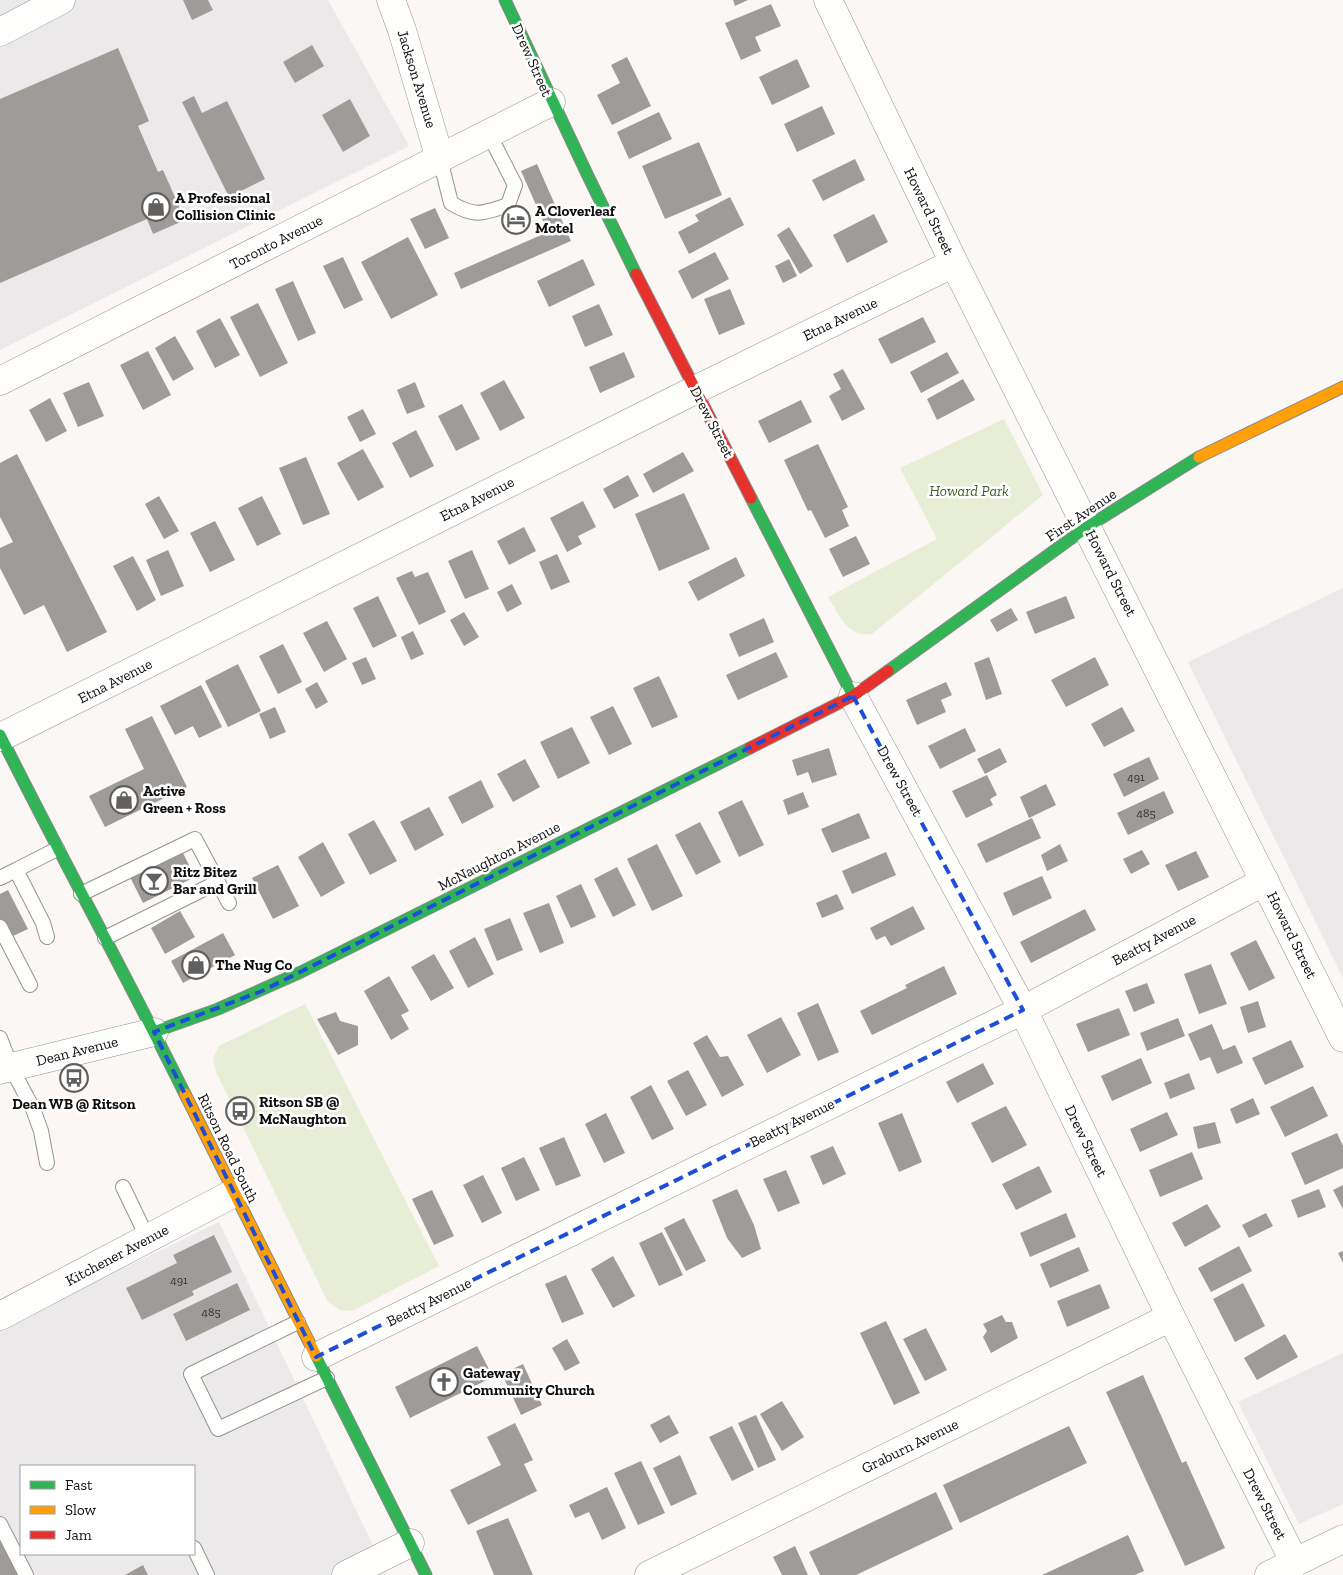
<svg xmlns="http://www.w3.org/2000/svg" width="1343" height="1575" viewBox="0 0 1343 1575" font-family="'Zilla Slab',serif">
<style>
.industrial{fill:#ece9eb;fill-rule:evenodd}
.green{fill:#e8edd6}
.building{fill:#9e9b99}
.lines{fill:none;stroke-linecap:round;stroke-linejoin:round}
.lane-casing{stroke:#949392;stroke-width:16}
.street-casing{stroke:#949392;stroke-width:29}
.fast-casing{stroke:#8b8a88;stroke-width:13}
.slow-casing{stroke:#8b8a88;stroke-width:13}
.jam-casing{stroke:#8b8a88;stroke-width:13}
.lane{stroke:#fefefd;stroke-width:14}
.street{stroke:#fefefd;stroke-width:28}
.fast{stroke:#30b455;stroke-width:11}
.slow{stroke:#ff9f0a;stroke-width:11}
.jam{stroke:#e5322d;stroke-width:11}
.marked{fill:none;stroke:#1d4ed8;stroke-width:4;stroke-dasharray:10 6;stroke-linejoin:round}
.labels{text-anchor:middle;stroke-width:5;stroke-linejoin:round;paint-order:stroke}
.number-label{font-size:12px;fill:#323131}
.street-label{font-size:15px;fill:#0e0e0e;stroke:#fff}
.poi-label{font-size:15px;font-weight:bold;fill:#0e0e0e;stroke:#fff;text-anchor:start}
.park-label{font-size:15px;font-style:italic;fill:#3e5f26;stroke:#fff}
</style>
<rect width="100%" height="100%" fill="#faf7f4"/>
<path class="industrial" d="M 0,0 L 328,0 L 409,146 L 0,350 Z
M 1343,588 L 1343,978 L 1188,662 Z
M 219,1222 L 387,1575 L 0,1575 L 0,1328 ZM 21,1466 L 194,1466 L 194,1554 L 21,1554 Z
M 1343,1353 L 1343,1504 L 1299,1524 L 1238,1402 Z"/>
<path class="green" d="M 1004,419 L 1043,495 L 872,634 C 848,638 839,615 828,597 L 937,539 L 900,468 Z
M 305,1004 L 439,1266 L 352,1311 L 340,1310 L 328,1302 L 216,1072 L 213,1058 L 219,1046 Z"/>
<path class="building" d="M 183,0 L 208,0 L 213,10 L 192,20 Z
M 733,0 L 748,0 L 735,6 Z
M 771,4 L 781,26 L 755,37 L 761,51 L 741,60 L 725,23 Z
M 312,45 L 324,66 L 295,83 L 283,62 Z
M 118,48 L 149,121 L 138,126 L 158,172 L 163,170 L 185,220 L 153,234 L 147,219 L 0,283 L 0,99 Z
M 627,57 L 651,106 L 612,125 L 597,95 L 620,83 L 611,65 Z
M 797,59 L 810,87 L 772,105 L 759,77 Z
M 194,96 L 202,113 L 227,101 L 265,179 L 229,197 L 182,102 Z
M 350,99 L 370,136 L 343,152 L 322,115 Z
M 822,106 L 835,134 L 797,152 L 784,124 Z
M 659,112 L 672,139 L 629,159 L 617,132 Z
M 699,142 L 722,195 L 665,219 L 642,166 Z
M 855,159 L 865,180 L 823,201 L 812,180 Z
M 537,164 L 571,241 L 461,289 L 454,273 L 548,232 L 521,171 Z
M 730,197 L 744,225 L 689,254 L 678,232 L 699,221 L 695,215 Z
M 435,208 L 449,238 L 425,249 L 410,219 Z
M 874,214 L 888,242 L 847,263 L 833,235 Z
M 789,227 L 813,266 L 800,274 L 777,235 Z
M 408,237 L 438,295 L 391,319 L 361,262 Z
M 715,252 L 729,279 L 692,299 L 678,271 Z
M 343,257 L 363,300 L 344,309 L 323,266 Z
M 583,259 L 595,285 L 549,307 L 537,281 Z
M 789,259 L 797,276 L 783,283 L 775,266 Z
M 293,281 L 316,333 L 298,341 L 275,289 Z
M 730,289 L 745,324 L 719,335 L 704,299 Z
M 258,303 L 288,363 L 260,377 L 230,317 Z
M 599,304 L 613,335 L 585,347 L 572,316 Z
M 923,317 L 936,342 L 891,364 L 878,339 Z
M 220,318 L 240,355 L 215,368 L 196,331 Z
M 175,336 L 194,369 L 173,381 L 155,348 Z
M 148,351 L 171,395 L 143,410 L 120,365 Z
M 624,352 L 635,377 L 600,393 L 589,367 Z
M 947,352 L 959,373 L 921,393 L 910,372 Z
M 843,369 L 865,409 L 842,421 L 829,396 L 841,389 L 833,374 Z
M 963,379 L 975,400 L 937,420 L 927,399 Z
M 504,380 L 525,418 L 500,431 L 480,393 Z
M 89,382 L 104,416 L 78,427 L 63,393 Z
M 415,382 L 425,407 L 407,414 L 397,390 Z
M 50,398 L 67,431 L 46,442 L 29,410 Z
M 801,400 L 812,422 L 769,443 L 758,421 Z
M 462,404 L 480,439 L 456,451 L 438,416 Z
M 363,409 L 376,434 L 360,442 L 347,417 Z
M 416,430 L 434,466 L 410,478 L 392,443 Z
M 818,444 L 848,507 L 842,510 L 849,526 L 825,538 L 811,510 L 808,511 L 784,460 Z
M 363,449 L 384,487 L 358,501 L 337,463 Z
M 683,452 L 694,471 L 653,493 L 643,474 Z
M 17,454 L 107,632 L 67,652 L 44,605 L 24,615 L 0,568 L 0,548 L 13,542 L 0,517 L 0,463 Z
M 306,457 L 330,514 L 303,525 L 279,468 Z
M 628,475 L 639,496 L 614,509 L 603,489 Z
M 684,493 L 710,549 L 659,571 L 635,514 Z
M 159,496 L 179,531 L 164,539 L 145,504 Z
M 262,496 L 281,534 L 257,546 L 238,508 Z
M 583,501 L 596,527 L 578,536 L 582,544 L 567,552 L 550,518 Z
M 215,521 L 235,560 L 210,572 L 190,533 Z
M 524,527 L 536,551 L 509,565 L 497,541 Z
M 856,536 L 870,564 L 843,577 L 829,549 Z
M 168,550 L 184,586 L 161,596 L 146,560 Z
M 472,550 L 489,589 L 465,599 L 448,561 Z
M 557,554 L 570,582 L 551,590 L 539,562 Z
M 133,556 L 156,600 L 137,611 L 113,566 Z
M 736,557 L 745,576 L 698,601 L 688,582 Z
M 412,571 L 415,577 L 428,572 L 446,612 L 419,625 L 396,578 Z
M 512,584 L 522,604 L 507,612 L 497,592 Z
M 378,596 L 397,636 L 373,648 L 353,608 Z
M 1066,596 L 1075,618 L 1035,634 L 1026,612 Z
M 1011,608 L 1018,620 L 997,632 L 990,620 Z
M 464,612 L 479,637 L 464,646 L 450,620 Z
M 764,618 L 774,642 L 739,657 L 729,634 Z
M 327,621 L 347,659 L 324,672 L 303,633 Z
M 413,631 L 424,654 L 411,660 L 401,637 Z
M 283,644 L 302,682 L 278,694 L 259,656 Z
M 776,652 L 788,677 L 738,700 L 726,675 Z
M 366,657 L 376,679 L 362,685 L 352,663 Z
M 989,657 L 1002,694 L 986,700 L 974,663 Z
M 1095,657 L 1109,685 L 1066,707 L 1051,680 Z
M 238,664 L 261,711 L 228,727 L 205,681 Z
M 659,676 L 678,717 L 652,728 L 633,688 Z
M 317,682 L 328,702 L 316,709 L 305,689 Z
M 946,682 L 952,695 L 941,700 L 946,712 L 917,725 L 906,700 Z
M 201,685 L 222,727 L 199,738 L 193,726 L 175,735 L 160,706 Z
M 613,706 L 632,744 L 609,755 L 590,717 Z
M 275,707 L 286,732 L 270,739 L 259,714 Z
M 1122,707 L 1135,731 L 1104,747 L 1091,724 Z
M 152,716 L 187,787 L 105,827 L 89,796 L 144,769 L 125,729 Z
M 572,727 L 590,763 L 558,779 L 540,742 Z
M 965,728 L 976,751 L 940,769 L 928,746 Z
M 829,748 L 837,775 L 812,783 L 808,772 L 797,776 L 792,760 Z
M 1000,748 L 1007,762 L 985,774 L 977,759 Z
M 1149,757 L 1159,779 L 1124,797 L 1113,774 Z
M 525,759 L 540,787 L 513,802 L 497,774 Z
M 987,775 L 997,795 L 990,799 L 993,805 L 966,818 L 952,791 Z
M 481,780 L 494,807 L 462,824 L 448,797 Z
M 1046,784 L 1056,805 L 1029,818 L 1020,797 Z
M 1164,791 L 1174,813 L 1128,835 L 1117,813 Z
M 803,792 L 809,807 L 788,815 L 783,800 Z
M 742,800 L 764,845 L 739,857 L 718,812 Z
M 429,807 L 444,835 L 415,851 L 400,822 Z
M 859,813 L 870,838 L 832,853 L 821,829 Z
M 1032,818 L 1041,838 L 986,863 L 977,844 Z
M 374,820 L 397,861 L 370,875 L 348,834 Z
M 700,822 L 721,862 L 696,875 L 675,835 Z
M 323,842 L 345,883 L 321,897 L 298,857 Z
M 657,844 L 683,896 L 652,911 L 627,859 Z
M 1060,844 L 1068,861 L 1047,871 L 1041,855 Z
M 181,849 L 195,877 L 143,903 L 129,875 Z
M 1142,850 L 1150,864 L 1131,874 L 1123,859 Z
M 1196,851 L 1209,877 L 1178,891 L 1165,865 Z
M 886,852 L 896,875 L 852,894 L 842,871 Z
M 278,865 L 299,906 L 273,919 L 252,878 Z
M 617,867 L 636,905 L 613,917 L 594,879 Z
M 1042,876 L 1052,898 L 1013,916 L 1003,893 Z
M 581,884 L 596,917 L 571,928 L 556,896 Z
M 8,890 L 28,929 L 0,942 L 0,894 Z
M 837,894 L 844,909 L 822,918 L 816,903 Z
M 549,903 L 564,943 L 540,953 L 523,913 Z
M 913,906 L 925,929 L 891,946 L 885,936 L 876,940 L 870,928 Z
M 1085,909 L 1096,930 L 1031,963 L 1020,942 Z
M 180,911 L 195,937 L 165,954 L 151,928 Z
M 510,918 L 523,950 L 497,961 L 484,929 Z
M 223,933 L 235,955 L 183,983 L 171,961 Z
M 475,937 L 494,974 L 468,988 L 449,951 Z
M 1256,940 L 1275,978 L 1249,991 L 1230,953 Z
M 434,954 L 454,988 L 431,1001 L 411,967 Z
M 1211,964 L 1227,1004 L 1199,1014 L 1184,974 Z
M 944,966 L 957,994 L 872,1035 L 860,1011 L 907,988 L 905,985 Z
M 389,976 L 409,1011 L 401,1015 L 409,1029 L 391,1040 L 364,991 Z
M 1147,983 L 1155,1003 L 1134,1012 L 1125,991 Z
M 1258,1001 L 1266,1027 L 1248,1033 L 1240,1007 Z
M 818,1003 L 839,1052 L 818,1061 L 797,1013 Z
M 1119,1008 L 1130,1035 L 1088,1052 L 1076,1024 Z
M 336,1012 L 340,1021 L 358,1026 L 358,1045 L 338,1055 L 317,1019 Z
M 781,1017 L 801,1055 L 767,1073 L 747,1035 Z
M 1178,1018 L 1185,1036 L 1147,1051 L 1140,1033 Z
M 1212,1024 L 1223,1050 L 1235,1045 L 1243,1063 L 1217,1074 L 1210,1057 L 1200,1061 L 1188,1034 Z
M 707,1035 L 720,1057 L 728,1056 L 744,1085 L 722,1097 L 693,1043 Z
M 1291,1040 L 1304,1067 L 1265,1085 L 1252,1058 Z
M 1141,1058 L 1152,1083 L 1112,1101 L 1101,1076 Z
M 983,1063 L 994,1084 L 957,1103 L 946,1082 Z
M 688,1070 L 707,1105 L 686,1116 L 667,1081 Z
M 1189,1073 L 1195,1089 L 1170,1099 L 1164,1083 Z
M 651,1085 L 674,1129 L 652,1140 L 630,1097 Z
M 1313,1086 L 1328,1116 L 1285,1137 L 1270,1107 Z
M 1253,1098 L 1260,1114 L 1236,1124 L 1230,1109 Z
M 1006,1106 L 1027,1145 L 992,1163 L 971,1123 Z
M 1167,1112 L 1178,1135 L 1140,1152 L 1130,1129 Z
M 606,1113 L 625,1153 L 604,1163 L 585,1124 Z
M 902,1113 L 922,1162 L 899,1172 L 878,1123 Z
M 1215,1122 L 1221,1143 L 1198,1149 L 1193,1127 Z
M 1337,1133 L 1343,1146 L 1343,1168 L 1305,1185 L 1291,1153 Z
M 564,1137 L 581,1176 L 556,1186 L 539,1148 Z
M 833,1146 L 846,1174 L 823,1185 L 810,1156 Z
M 1192,1152 L 1203,1179 L 1160,1197 L 1149,1170 Z
M 524,1157 L 540,1190 L 516,1201 L 501,1168 Z
M 1039,1166 L 1052,1192 L 1016,1210 L 1002,1184 Z
M 786,1170 L 800,1203 L 778,1212 L 763,1179 Z
M 483,1175 L 502,1213 L 482,1223 L 463,1185 Z
M 1343,1185 L 1343,1209 L 1333,1190 Z
M 737,1189 L 754,1225 L 761,1249 L 742,1258 L 727,1238 L 712,1200 Z
M 1319,1189 L 1326,1207 L 1298,1218 L 1291,1200 Z
M 432,1190 L 454,1236 L 434,1245 L 412,1199 Z
M 1207,1204 L 1221,1227 L 1185,1247 L 1172,1223 Z
M 1066,1213 L 1076,1237 L 1030,1257 L 1020,1233 Z
M 1266,1213 L 1273,1226 L 1249,1238 L 1242,1225 Z
M 684,1218 L 706,1261 L 686,1271 L 664,1228 Z
M 662,1232 L 683,1275 L 659,1286 L 639,1243 Z
M 214,1235 L 232,1272 L 192,1291 L 194,1295 L 142,1320 L 126,1288 L 177,1263 L 173,1255 Z
M 1239,1246 L 1252,1271 L 1211,1292 L 1198,1268 Z
M 1079,1247 L 1089,1271 L 1050,1288 L 1040,1264 Z
M 1343,1251 L 1343,1263 L 1338,1253 Z
M 613,1256 L 635,1296 L 613,1308 L 591,1269 Z
M 566,1275 L 584,1314 L 562,1323 L 545,1284 Z
M 237,1283 L 250,1310 L 186,1341 L 173,1314 Z
M 1243,1283 L 1265,1326 L 1235,1342 L 1213,1299 Z
M 1100,1284 L 1110,1308 L 1067,1327 L 1057,1301 Z
M 1002,1315 L 1006,1322 L 1012,1322 L 1018,1338 L 991,1353 L 983,1337 L 987,1331 L 983,1324 Z
M 886,1321 L 920,1393 L 894,1405 L 860,1333 Z
M 926,1328 L 947,1370 L 925,1381 L 903,1339 Z
M 1285,1334 L 1298,1357 L 1257,1380 L 1244,1358 Z
M 567,1339 L 580,1363 L 565,1371 L 552,1348 Z
M 477,1346 L 493,1377 L 410,1418 L 395,1387 Z
M 523,1364 L 542,1405 L 521,1415 L 502,1374 Z
M 1143,1375 L 1182,1463 L 1186,1461 L 1225,1548 L 1185,1566 L 1106,1392 Z
M 782,1401 L 804,1437 L 782,1451 L 760,1414 Z
M 669,1415 L 679,1433 L 660,1443 L 650,1425 Z
M 756,1415 L 776,1460 L 758,1468 L 738,1423 Z
M 515,1423 L 533,1460 L 524,1464 L 537,1491 L 468,1525 L 450,1490 L 501,1465 L 487,1437 Z
M 732,1426 L 754,1470 L 732,1481 L 709,1437 Z
M 1069,1426 L 1087,1463 L 960,1523 L 943,1485 Z
M 680,1455 L 697,1494 L 671,1506 L 653,1468 Z
M 641,1461 L 665,1513 L 638,1525 L 614,1473 Z
M 607,1487 L 626,1528 L 602,1540 L 589,1512 L 575,1518 L 569,1505 Z
M 936,1492 L 953,1529 L 856,1575 L 820,1575 L 809,1552 Z
M 508,1518 L 533,1575 L 494,1575 L 476,1531 Z
M 1128,1535 L 1144,1571 L 1135,1575 L 1042,1575 Z
M 0,1538 L 19,1575 L 0,1575 Z
M 795,1546 L 808,1575 L 782,1575 L 773,1557 Z
M 143,1565 L 148,1575 L 125,1575 Z"/>
<g class="lines">
<defs>
<path id="lane" d="M 440,159 L 451,203 C 475,218 484,213 508,205 L 515,185 L 489,134
M 16,870 L 57,849
M 0,878 L 16,870 L 43,923 L 47,937
M 81,894 L 195,839 L 229,903
M 0,927 L 30,985
M 105,938 L 218,882
M 0,1038 L 11,1067 L 33,1109 L 41,1131 L 47,1163
M 123,1187 L 148,1239
M 298,1322 L 191,1374 L 218,1429 L 327,1378
M 0,1524 L 26,1575
M 194,1548 L 207,1575"/>
<path id="street" d="M 391,0 L 402,30 L 440,159
M 828,0 L 954,263 L 1343,1038
M 0,32 L 61,0
M 0,381 L 551,102
M 853,696 L 1023,1010 L 1171,1317 L 1295,1563
M 1,737 L 695,390 L 954,263
M 0,1070 L 154,1032
M 0,1316 L 234,1193
M 316,1357 L 1023,1010 L 1265,881
M 346,1575 L 410,1543
M 649,1575 L 1171,1317
M 1269,1575 L 1343,1539"/>
<path id="fast" d="M 505,0 L 588,176 L 636,274
M 751,498 L 853,696
M 888,671 L 1087,527 L 1199,457
M 0,735 C 60,855 125,973 185,1094
M 154,1032 L 218,1009 L 301,972 L 750,748
M 316,1356 L 426,1575"/>
<path id="slow" d="M 1199,457 L 1343,387
M 185,1094 L 316,1356"/>
<path id="jam" d="M 636,274 L 751,498
M 750,748 L 853,696 L 888,671"/>
</defs>
<use href="#lane" class="lane-casing"/>
<use href="#street" class="street-casing"/>
<use href="#fast" class="fast-casing"/>
<use href="#slow" class="slow-casing"/>
<use href="#jam" class="jam-casing"/>
<use href="#lane" class="lane"/>
<use href="#street" class="street"/>
<use href="#fast" class="fast"/>
<use href="#slow" class="slow"/>
<use href="#jam" class="jam"/>
</g>
<path class="marked" d="M 853,696 L 1023,1010 L 316,1357 L 154,1032 L 262,991 Z"/>
<defs>
<symbol id="shop-ring" viewBox="-11 -11 22 22"><circle r="9.5" fill="#fff" stroke="#61605e" stroke-width="1.5"/><path d="M-5-2.5h2.3a2.7 3.5 0 0 1 5.4 0H5L5.5 6h-11ZM-1.5-2.5h3a1.5 2.3 0 0 0-3 0Z" fill="#61605e"/></symbol>
<symbol id="hotel-ring" viewBox="-11 -11 22 22"><circle r="9.5" fill="#fff" stroke="#61605e" stroke-width="1.5"/><path d="M-6-4.5h1.5V1H6V5H4.5V3h-9V5H-6ZM-4 0a1.8 1.8 0 1 1 3.6 0ZM.5 0V-2.5h3Q6-2.5 6 0Z" fill="#61605e"/></symbol>
<symbol id="bar-ring" viewBox="-11 -11 22 22"><circle r="9.5" fill="#fff" stroke="#61605e" stroke-width="1.5"/><path d="M-6-5H6L.8 .8V4.5H3.5V6h-7V4.5H-.8V.8Z" fill="#61605e"/></symbol>
<symbol id="bus-ring" viewBox="-11 -11 22 22"><circle r="9.5" fill="#fff" stroke="#61605e" stroke-width="1.5"/><path d="M-5-6H5V4H4V6H2V4H-2V6H-4V4H-5ZM-3.5-4V0h7V-4ZM-3.5 1.2v1.5H-2V1.2ZM2 1.2v1.5H3.5V1.2Z" fill="#61605e"/></symbol>
<symbol id="church-ring" viewBox="-11 -11 22 22"><circle r="9.5" fill="#fff" stroke="#61605e" stroke-width="1.5"/><path d="M-1.2-6h2.4v3.5h3.3v2.4h-3.3V6h-2.4V-.1h-3.3v-2.4h3.3Z" fill="#61605e"/></symbol>
</defs>
<g fill-rule="evenodd">
<use href="#shop-ring" x="140" y="191" width="32" height="32"/>
<use href="#hotel-ring" x="500" y="204" width="32" height="32"/>
<use href="#shop-ring" x="108" y="784" width="32" height="32"/>
<use href="#bar-ring" x="138" y="865" width="32" height="32"/>
<use href="#shop-ring" x="180" y="949" width="32" height="32"/>
<use href="#bus-ring" x="58" y="1062" width="32" height="32"/>
<use href="#bus-ring" x="224" y="1095" width="32" height="32"/>
<use href="#church-ring" x="428" y="1366" width="32" height="32"/>
</g>
<g class="labels">
<g class="number-label">
<text x="1136" y="781">491</text>
<text x="1146" y="817">485</text>
<text x="179" y="1284">491</text>
<text x="211" y="1316">485</text>
</g>
<g class="street-label">
<text transform="translate(532 60) rotate(66)" y="5">Drew Street</text>
<text transform="translate(417 79) rotate(73)" y="5">Jackson Avenue</text>
<text transform="translate(929 211) rotate(64)" y="5">Howard Street</text>
<text transform="translate(276 242) rotate(-27)" y="5">Toronto Avenue</text>
<text transform="translate(840 319) rotate(-26)" y="5">Etna Avenue</text>
<text transform="translate(712 422) rotate(63)" y="5">Drew Street</text>
<text transform="translate(477 499) rotate(-27)" y="5">Etna Avenue</text>
<text transform="translate(1081 515) rotate(-34)" y="5">First Avenue</text>
<text transform="translate(1111 573) rotate(63)" y="5">Howard Street</text>
<text transform="translate(115 681) rotate(-27)" y="5">Etna Avenue</text>
<text transform="translate(900 781) rotate(61)" y="5">Drew Street</text>
<text transform="translate(499 856) rotate(-27)" y="5">McNaughton Avenue</text>
<text transform="translate(1292 935) rotate(64)" y="5">Howard Street</text>
<text transform="translate(1154 940) rotate(-28)" y="5">Beatty Avenue</text>
<text transform="translate(77 1051) rotate(-14)" y="5">Dean Avenue</text>
<text transform="translate(792 1123) rotate(-26)" y="5">Beatty Avenue</text>
<text transform="translate(1086 1141) rotate(64)" y="5">Drew Street</text>
<text transform="translate(228 1148) rotate(64)" y="5">Ritson Road South</text>
<text transform="translate(117 1255) rotate(-28)" y="5">Kitchener Avenue</text>
<text transform="translate(429 1302) rotate(-26)" y="5">Beatty Avenue</text>
<text transform="translate(910 1446) rotate(-26)" y="5">Graburn Avenue</text>
<text transform="translate(1265 1504) rotate(63)" y="5">Drew Street</text>
</g>
<g class="poi-label">
<text x="175" y="203">A Professional<tspan x="175" dy="17">Collision Clinic</tspan></text>
<text x="535" y="216">A Cloverleaf<tspan x="535" dy="17">Motel</tspan></text>
<text x="143" y="796">Active<tspan x="143" dy="17">Green + Ross</tspan></text>
<text x="173" y="877">Ritz Bitez<tspan x="173" dy="17">Bar and Grill</tspan></text>
<text x="215" y="970">The Nug Co</text>
<text x="259" y="1107">Ritson SB @<tspan x="259" dy="17">McNaughton</tspan></text>
<text x="74" y="1109" text-anchor="middle">Dean WB @ Ritson</text>
<text x="463" y="1378">Gateway<tspan x="463" dy="17">Community Church</tspan></text>
</g>
<g class="park-label">
<text x="969" y="496">Howard Park</text>
</g>
</g>
<rect x="20" y="1465" width="175" height="90" fill="#ffffff" stroke="#9f9f9f"/>
<rect x="30" y="1481" width="25" height="8" fill="#30b455" stroke="#9f9f9f"/>
<text x="65" y="1490" font-size="15" fill="#0e0e0e">Fast</text>
<rect x="30" y="1506" width="25" height="8" fill="#ff9f0a" stroke="#9f9f9f"/>
<text x="65" y="1515" font-size="15" fill="#0e0e0e">Slow</text>
<rect x="30" y="1531" width="25" height="8" fill="#e5322d" stroke="#9f9f9f"/>
<text x="65" y="1540" font-size="15" fill="#0e0e0e">Jam</text>
</svg>
